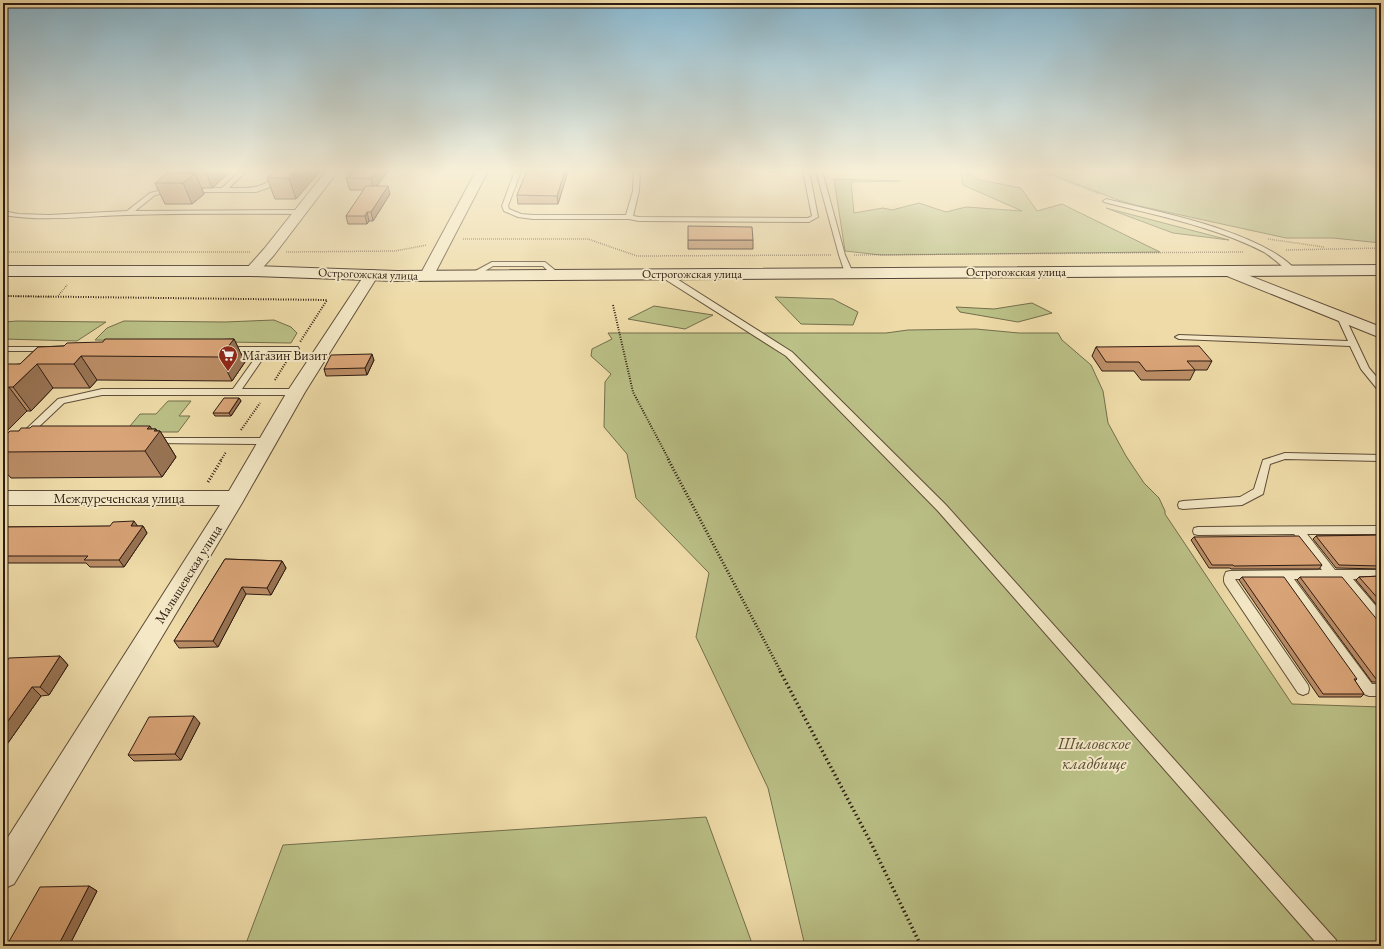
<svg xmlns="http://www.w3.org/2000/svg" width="1384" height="949" viewBox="0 0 1384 949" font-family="'EB Garamond',serif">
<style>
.green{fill:#bac086;stroke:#746e4c}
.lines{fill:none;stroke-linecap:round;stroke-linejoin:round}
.lane-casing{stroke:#5e4c38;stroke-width:2}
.street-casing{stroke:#5e4c38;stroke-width:2}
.secondary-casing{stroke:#2e1c12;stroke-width:2}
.path-far3{stroke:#2e1c12;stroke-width:1.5;stroke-dasharray:0.5 1.5;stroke-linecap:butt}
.path-far2{stroke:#2e1c12;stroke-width:2;stroke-dasharray:1 1.5;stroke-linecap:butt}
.path-far1{stroke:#2e1c12;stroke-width:3;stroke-dasharray:1 2;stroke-linecap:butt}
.path{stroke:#2e1c12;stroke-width:3.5;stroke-dasharray:1.5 3;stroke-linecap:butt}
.lane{fill:#f4e8c6;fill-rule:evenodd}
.street{fill:#f4e8c6;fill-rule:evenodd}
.secondary{fill:#f4e8c6;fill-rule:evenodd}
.wall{fill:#bb8d66;stroke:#2e1c12}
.shaded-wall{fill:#987353;stroke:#2e1c12}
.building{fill:#d9a477;stroke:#2e1c12}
.labels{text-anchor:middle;stroke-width:4;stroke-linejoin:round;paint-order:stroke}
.far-street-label{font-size:12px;fill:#2e1c12;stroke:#f4e8c6}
.poi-label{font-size:14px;fill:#2e1c12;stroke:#f4e8c6;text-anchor:start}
.street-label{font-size:14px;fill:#2e1c12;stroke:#f4e8c6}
.near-park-label{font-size:17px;font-style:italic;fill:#584d35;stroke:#f4e8c6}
</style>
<rect width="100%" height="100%" fill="#eedba8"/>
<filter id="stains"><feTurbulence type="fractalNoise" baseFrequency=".005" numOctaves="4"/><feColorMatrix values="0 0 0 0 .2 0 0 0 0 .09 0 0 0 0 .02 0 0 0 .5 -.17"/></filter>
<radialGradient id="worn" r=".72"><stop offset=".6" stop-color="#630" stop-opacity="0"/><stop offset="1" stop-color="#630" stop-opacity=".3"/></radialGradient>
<path class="green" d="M 960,171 L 963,171 L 980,180 L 1021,188 L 1037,211 L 1062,204 L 1160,252 L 881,255 L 845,251 L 834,179 L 900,181 L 851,182 L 854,213 L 883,208 L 892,210 L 919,203 L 946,212 L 966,207 L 1022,211 L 963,185 Z
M 1043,171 L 1381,171 L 1381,243 L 1333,238 L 1286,238 L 1135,205 L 1118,200 Z
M 1106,208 L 1229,240 L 1173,233 Z
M 775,297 L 833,299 L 858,312 L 853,325 L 801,324 Z
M 1032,303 L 1052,313 L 1018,322 L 960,312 L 956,307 L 994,309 Z
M 654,306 L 713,315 L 685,329 L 628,319 Z
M 274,320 L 291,327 L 297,333 L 291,343 L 95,340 L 107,328 L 124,321 L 225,322 Z
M 17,321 L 106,322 L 77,341 L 3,339 L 3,322 Z
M 976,329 L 1019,333 L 1058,333 L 1062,340 L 1091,365 L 1103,391 L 1108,423 L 1126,456 L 1144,483 L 1159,498 L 1165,511 L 1165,514 L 1292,704 L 1381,707 L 1381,946 L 805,946 L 768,788 L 696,637 L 709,573 L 636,498 L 627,454 L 604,427 L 605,382 L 611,374 L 591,356 L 592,349 L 612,339 L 608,333 L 886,333 L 908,330 Z
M 168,401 L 191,401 L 179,416 L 190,416 L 178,432 L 125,432 L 140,414 L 156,414 Z
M 706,817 L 753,946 L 245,946 L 283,845 Z"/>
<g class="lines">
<defs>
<path id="lane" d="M 240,171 L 246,171 L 229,188 C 253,188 263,190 280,171 L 286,171 L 270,187 L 256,192 L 191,192 L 188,190 L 191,188 L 222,188 Z
M 515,171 L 521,171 L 508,206 L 509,209 L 521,214 L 533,215 L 626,215 L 633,191 L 634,171 L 640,171 L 639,191 L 633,216 L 639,217 L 808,218 L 812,216 L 803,171 L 809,171 L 818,217 L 809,222 L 639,221 L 629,219 L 533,219 L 518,217 L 504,211 L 502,206 Z
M 816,171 L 822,171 L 845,255 L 853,273 L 852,275 L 846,275 L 845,273 L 839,255 Z
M 171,188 L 174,190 L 173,191 L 155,195 L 135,211 L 300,210 L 303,212 L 300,214 C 242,214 185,213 127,215 C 85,216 45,222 3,215 L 3,211 L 18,214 L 49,215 L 127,211 L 150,193 Z
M 1106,199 C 1158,212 1261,231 1297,271 L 1293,273 L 1290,273 C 1282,266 1273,258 1264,252 C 1214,226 1157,216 1104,202 L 1103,201 Z
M 492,262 L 545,262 L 561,275 L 560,277 L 554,277 L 543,266 L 493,266 L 475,277 L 469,277 L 468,275 Z
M 660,272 L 666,272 L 792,352 L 946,505 L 1336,940 L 1338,946 L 1319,946 L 938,511 L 786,356 L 660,276 Z
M 1338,315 L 1344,315 L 1345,317 L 1369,368 L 1381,382 L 1381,391 L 1378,390 L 1361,369 L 1350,346 L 1179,339 L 1175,337 L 1179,335 L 1348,341 L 1337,317 Z
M 3,347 L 51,347 L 55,349 L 51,351 L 3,351 Z
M 224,347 L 298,347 L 299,349 L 295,351 L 268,351 L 242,389 L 296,389 L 300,392 L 296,395 L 102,395 L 64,403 L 28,437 L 22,437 L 20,435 L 58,399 L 102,389 L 233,389 L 260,351 L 224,351 L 223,349 Z
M 154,438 L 268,438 L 273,441 L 268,444 L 151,443 L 149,441 L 151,439 Z
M 1285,453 L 1381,455 L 1381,461 L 1285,459 L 1270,464 L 1263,494 L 1242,505 L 1183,509 L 1179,508 L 1178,505 L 1179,502 L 1183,501 L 1240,497 L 1254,489 L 1263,460 Z
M 1381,526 L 1381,534 L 1307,534 L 1335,570 L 1381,570 L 1381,578 L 1353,579 L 1381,612 L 1381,626 L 1377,624 L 1340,579 L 1294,579 L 1372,684 L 1381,684 L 1381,696 L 1369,696 L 1364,694 L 1282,579 L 1235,579 L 1308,685 L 1309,689 L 1308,693 L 1303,695 L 1298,693 L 1225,584 C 1223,580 1224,576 1226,572 L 1230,571 L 1322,570 L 1294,534 L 1198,535 L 1194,534 L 1193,531 L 1194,528 L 1198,527 Z"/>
<path id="street" d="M 326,171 L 338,171 L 274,255 L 257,274 L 252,275 L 247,274 L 245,271 L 247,268 L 264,249 Z
M 476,171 L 488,171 L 434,275 L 432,278 L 427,279 L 422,278 L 420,275 Z
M 1227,267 L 1381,327 L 1381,338 L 1222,274 L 1220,271 L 1222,268 Z
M 372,270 L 377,271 L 379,274 L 305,392 L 242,503 L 14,884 L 3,889 L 3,845 L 220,505 L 3,505 L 3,491 L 229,491 L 287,392 L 367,271 Z"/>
<path id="secondary" d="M 1381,265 L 1381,275 L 397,281 L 252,276 L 3,276 L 3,266 L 252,266 L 397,271 Z"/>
</defs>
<use href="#lane" class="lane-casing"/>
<use href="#street" class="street-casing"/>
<use href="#secondary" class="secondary-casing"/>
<path class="path-far3" d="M 1040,171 L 1099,194
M 463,239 L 588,239 L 637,256 L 831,255
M 1268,239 L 1324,247
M 1286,250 L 1381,248
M 3,252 L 251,252
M 286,252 L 395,251 L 427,245
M 854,255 L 1243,252
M 3,296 L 52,297
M 58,296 L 67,285"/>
<path class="path-far2" d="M 3,296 L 327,300 L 300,342
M 613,305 L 633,392 L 669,460
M 275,380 L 288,359
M 241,430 L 260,403
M 221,460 L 226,452"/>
<path class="path-far1" d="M 668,459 L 781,672
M 208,482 L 222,459"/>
<path class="path" d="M 780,671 L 871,843 L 921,946"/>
<use href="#lane" class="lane"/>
<use href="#street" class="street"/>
<use href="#secondary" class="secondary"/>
</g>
<path class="wall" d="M 177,171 L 231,171 L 212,188 L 202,188 L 204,194 L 192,204 L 165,204 L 155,183 L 178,173 Z
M 274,171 L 320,171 L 296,199 L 275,199 L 267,178 Z
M 388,171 L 377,186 L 390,194 L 373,221 L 369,221 L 367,224 L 348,224 L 346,216 L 364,190 L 350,190 L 346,178 Z
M 527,171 L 568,171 L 558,204 L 518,204 L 517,195 Z
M 688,240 L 753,240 L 753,249 L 688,249 Z
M 234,339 L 245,362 L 232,381 L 97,380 L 90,388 L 53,388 L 31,411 L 27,411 L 3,435 L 3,366 L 20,364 L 38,347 Z
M 1096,347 L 1212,361 L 1207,370 L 1195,370 L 1190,380 L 1141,380 L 1134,371 L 1102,371 L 1092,356 Z
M 374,360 L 367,375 L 326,376 L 324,369 Z
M 239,398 L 241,401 L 231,416 L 215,416 L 213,413 Z
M 156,429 L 157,431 L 160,431 L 176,457 L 162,477 L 11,478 L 3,469 L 3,438 L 19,431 Z
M 143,526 L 147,533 L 124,567 L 90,567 L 86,563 L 3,563 L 3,527 Z
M 1381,535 L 1381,569 L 1336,568 L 1313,539 L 1316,536 Z
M 1194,537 L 1322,565 L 1319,569 L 1231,569 L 1230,568 L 1209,568 L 1191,540 Z
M 225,559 L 282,561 L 286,568 L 271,595 L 246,594 L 218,647 L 179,648 L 174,641 Z
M 1381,576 L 1381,610 L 1356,580 L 1359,577 Z
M 1242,577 L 1357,679 L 1355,681 L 1364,694 L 1361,697 L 1319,697 L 1239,580 Z
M 1300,577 L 1381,622 L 1381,682 L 1372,682 L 1297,580 Z
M 60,656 L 68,665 L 49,695 L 41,696 L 3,750 L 3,667 Z
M 200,723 L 181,760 L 134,761 L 128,755 Z
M 89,886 L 97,891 L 69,946 L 9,946 L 7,945 Z"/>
<path class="shaded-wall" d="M 205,171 L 231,171 L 212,188 Z
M 295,171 L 320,171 L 296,199 L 289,178 Z
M 376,171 L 388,171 L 374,190 L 371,178 Z
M 565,171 L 568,171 L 558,204 L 557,196 Z
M 195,173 L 204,194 L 192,204 L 183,183 Z
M 388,186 L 390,194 L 373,221 L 371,212 Z
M 367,212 L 369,221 L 367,224 L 365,216 Z
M 234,339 L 245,362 L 232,381 L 220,357 Z
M 372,354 L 374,360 L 367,375 L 365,368 Z
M 81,356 L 97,380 L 90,388 L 74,364 Z
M 37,364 L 53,388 L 31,411 L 13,387 Z
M 9,387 L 27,411 L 3,435 L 3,392 Z
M 239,398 L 241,401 L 231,416 L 229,413 Z
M 150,426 L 156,436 L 154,431 L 156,429 L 158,433 L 160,431 L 176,457 L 162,477 L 145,451 L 147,429 Z
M 134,521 L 139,528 L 131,526 Z
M 143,526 L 147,533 L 124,567 L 119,560 Z
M 282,561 L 286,568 L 271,595 L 267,588 Z
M 242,587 L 246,594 L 218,647 L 213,641 Z
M 60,656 L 68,665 L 49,695 L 40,687 Z
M 32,687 L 41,696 L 3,750 L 3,728 Z
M 194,716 L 200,723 L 181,760 L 175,754 Z
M 89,886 L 97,891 L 69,946 L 63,946 L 59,944 Z"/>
<path class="building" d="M 274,171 L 295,171 L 289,178 L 267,178 Z
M 352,171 L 376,171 L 371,178 L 346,178 Z
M 527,171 L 565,171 L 557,196 L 517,195 Z
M 167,173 L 195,173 L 183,183 L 155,183 Z
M 366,186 L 388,186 L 371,212 L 367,212 L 365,216 L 346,216 Z
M 688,226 L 752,227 L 753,240 L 688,240 Z
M 105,339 L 234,339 L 220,357 L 81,356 L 74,364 L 37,364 L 13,387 L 9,387 L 3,392 L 3,366 L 5,364 L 20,364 L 38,347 L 64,346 L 67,343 L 103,342 Z
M 1199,346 L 1212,361 L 1187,361 L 1195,370 L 1146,371 L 1139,362 L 1106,362 L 1096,347 Z
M 372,354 L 365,368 L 324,369 L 331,355 Z
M 224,398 L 239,398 L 229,413 L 213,413 Z
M 32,426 L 150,426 L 147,429 L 156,429 L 154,431 L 160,431 L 145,451 L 3,452 L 3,438 L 10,431 L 19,431 L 21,428 L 30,428 Z
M 134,521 L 131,526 L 143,526 L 119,560 L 84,560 L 88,556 L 3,556 L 3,527 L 110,526 L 113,522 Z
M 1381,535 L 1381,566 L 1339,565 L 1316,536 Z
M 1299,536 L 1322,565 L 1234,566 L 1233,565 L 1212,565 L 1194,537 Z
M 225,559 L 282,561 L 267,588 L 242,587 L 213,641 L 174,641 Z
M 1381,576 L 1381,602 L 1359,577 Z
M 1242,577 L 1284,577 L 1357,679 L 1354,679 L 1364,694 L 1323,694 Z
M 1300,577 L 1342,577 L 1379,622 L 1381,622 L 1381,679 L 1376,679 Z
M 60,656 L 40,687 L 32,687 L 3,728 L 3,667 L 9,658 Z
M 194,716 L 175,754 L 128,755 L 149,717 Z
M 89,886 L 59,944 L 7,945 L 40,887 Z"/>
<linearGradient id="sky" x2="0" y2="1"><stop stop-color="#88b7cf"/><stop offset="0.56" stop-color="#f7efd8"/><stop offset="1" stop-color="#f7efd8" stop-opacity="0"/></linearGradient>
<rect width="1384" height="304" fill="url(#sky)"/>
<defs>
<symbol id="supermarket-pin" viewBox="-11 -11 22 30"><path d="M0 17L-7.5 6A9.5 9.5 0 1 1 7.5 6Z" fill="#8f2418" stroke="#f4e8c6"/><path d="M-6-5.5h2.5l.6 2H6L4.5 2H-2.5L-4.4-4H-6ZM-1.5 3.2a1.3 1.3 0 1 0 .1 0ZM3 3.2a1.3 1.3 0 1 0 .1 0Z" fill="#fff"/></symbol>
</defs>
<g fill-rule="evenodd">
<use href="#supermarket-pin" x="217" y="344" width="22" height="30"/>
</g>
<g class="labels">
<g class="far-street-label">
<text x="1016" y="276">Острогожская улица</text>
<text transform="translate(368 274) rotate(2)" y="4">Острогожская улица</text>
<text x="692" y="278">Острогожская улица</text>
</g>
<g class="poi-label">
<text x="242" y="360">Магазин Визит</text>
</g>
<g class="street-label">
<text x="119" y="503">Междуреченская улица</text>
<text transform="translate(188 574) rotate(-58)" y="5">Малышевская улица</text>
</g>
<g class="near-park-label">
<text x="1094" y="749">Шиловское<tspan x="1094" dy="20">кладбище</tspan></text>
</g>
</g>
<rect width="1384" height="949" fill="none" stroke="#eedba8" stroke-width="16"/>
<rect x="4" y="4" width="1376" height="941" fill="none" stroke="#2e1c12" stroke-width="2"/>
<rect x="8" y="8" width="1368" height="933" fill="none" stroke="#2e1c12"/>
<rect width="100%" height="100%" filter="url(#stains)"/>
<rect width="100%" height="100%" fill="url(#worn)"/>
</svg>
